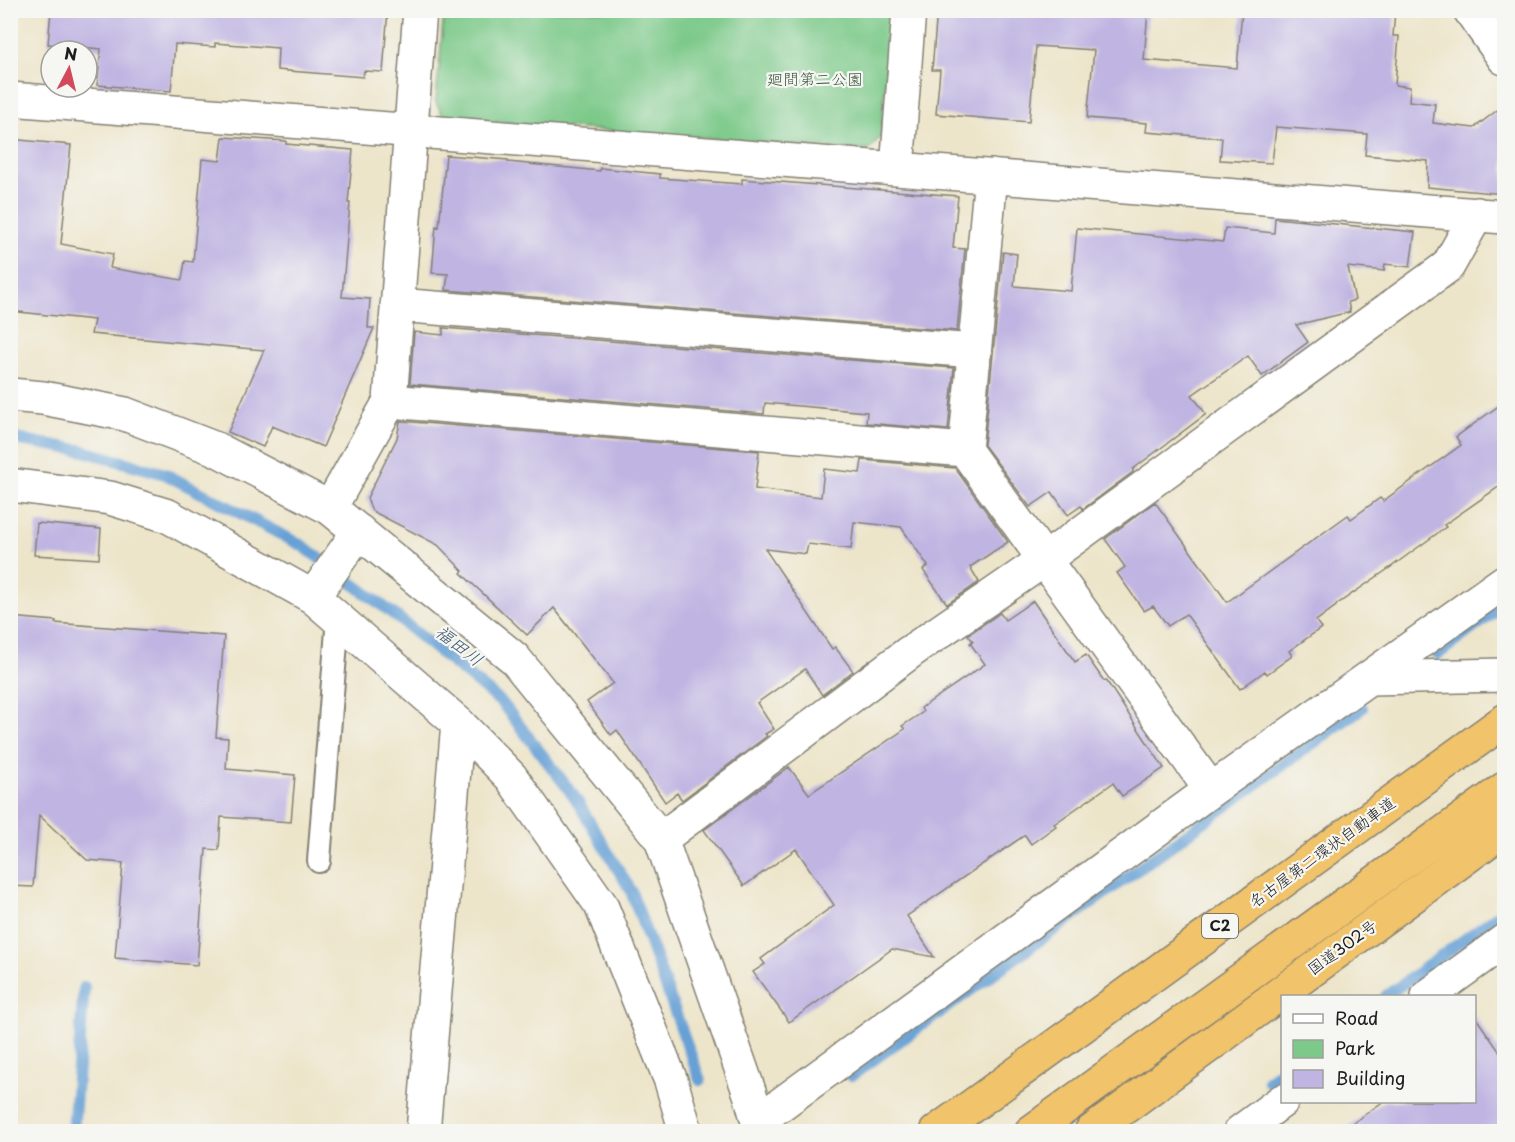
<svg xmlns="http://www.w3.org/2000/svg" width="1515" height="1142" viewBox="0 0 1515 1142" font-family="'Playpen Sans','Klee One',sans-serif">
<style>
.green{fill:#7cc989;stroke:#4c7252;stroke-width:1.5}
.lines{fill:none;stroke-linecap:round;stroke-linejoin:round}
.stream{stroke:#66a0d5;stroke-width:12}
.building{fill:#c0b5e2}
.lane-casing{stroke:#848073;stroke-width:26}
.street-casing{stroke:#848073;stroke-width:36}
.highway-casing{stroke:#848073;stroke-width:36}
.lane{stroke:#fff;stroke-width:22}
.street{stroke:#fff;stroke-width:33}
.highway{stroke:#f1c36a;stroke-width:33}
.labels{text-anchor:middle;stroke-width:4.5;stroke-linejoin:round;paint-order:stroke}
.shield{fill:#f6f6f2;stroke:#5d5d5c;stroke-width:1.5}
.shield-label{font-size:15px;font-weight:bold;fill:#1c1c1c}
.park-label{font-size:16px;fill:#3e5942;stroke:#f6f6f2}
.street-label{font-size:16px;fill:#1c1c1c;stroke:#f6f6f2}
.water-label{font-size:18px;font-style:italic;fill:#3d576f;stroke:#f6f6f2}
</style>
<rect width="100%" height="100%" fill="#f6f6f2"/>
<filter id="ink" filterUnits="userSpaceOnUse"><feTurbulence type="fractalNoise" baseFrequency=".0167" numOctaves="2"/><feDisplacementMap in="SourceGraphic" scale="12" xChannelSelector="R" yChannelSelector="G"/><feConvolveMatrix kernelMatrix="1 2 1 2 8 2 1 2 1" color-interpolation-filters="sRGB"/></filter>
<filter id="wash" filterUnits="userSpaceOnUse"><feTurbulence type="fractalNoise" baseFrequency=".008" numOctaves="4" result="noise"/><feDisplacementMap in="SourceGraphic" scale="24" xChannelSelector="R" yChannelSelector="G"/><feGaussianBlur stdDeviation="1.35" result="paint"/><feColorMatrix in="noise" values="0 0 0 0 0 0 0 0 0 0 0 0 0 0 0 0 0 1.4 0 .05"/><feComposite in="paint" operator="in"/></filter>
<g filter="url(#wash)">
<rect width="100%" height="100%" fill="#ede5ca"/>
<path class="green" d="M 444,11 L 891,11 L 881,137 L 868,151 L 444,118 L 436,102 Z"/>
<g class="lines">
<path class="stream" d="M 10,438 L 84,451 L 165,474 L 303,546 L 392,613 L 502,703 L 574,796 L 631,891 L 700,1080
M 1438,654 L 1504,605
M 1386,996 L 1504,911
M 851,1076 L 1362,708
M 1268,1081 L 1282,1071
M 73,1132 L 84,987"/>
</g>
<g id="blocks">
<path class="building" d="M 51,10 L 388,10 L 383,72 L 364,71 L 363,77 L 277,70 L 278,48 L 215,43 L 215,47 L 175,44 L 171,91 L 97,85 L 101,49 L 48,44 Z
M 937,10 L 1148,10 L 1144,60 L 1237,68 L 1242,10 L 1395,10 L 1393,36 L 1399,36 L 1395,85 L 1410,87 L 1409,101 L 1435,104 L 1433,123 L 1474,128 L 1504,105 L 1504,194 L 1427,187 L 1428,161 L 1365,155 L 1367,134 L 1276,127 L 1272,163 L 1220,160 L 1222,138 L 1146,132 L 1147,123 L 1087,118 L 1094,50 L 1036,46 L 1029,122 L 936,114 L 940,70 L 932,70 Z
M 223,137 L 286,141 L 286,144 L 353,150 L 348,203 L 350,203 L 342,297 L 370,299 L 368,328 L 374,328 L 323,447 L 272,426 L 263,447 L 228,432 L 264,350 L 91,334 L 94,320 L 10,311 L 10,139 L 71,145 L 61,244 L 113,254 L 110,268 L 182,280 L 185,261 L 193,262 L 202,159 L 220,161 Z
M 446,155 L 508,160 L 508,162 L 600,171 L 600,168 L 660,174 L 660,178 L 742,184 L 742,179 L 958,196 L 953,248 L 965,249 L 957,331 L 446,290 L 448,274 L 432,273 L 436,226 L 439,227 Z
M 1275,218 L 1415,232 L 1410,267 L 1385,264 L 1384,271 L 1348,267 L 1355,300 L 1348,302 L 1350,312 L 1296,325 L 1308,342 L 1262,376 L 1248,356 L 1192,395 L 1206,414 L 1133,469 L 1133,472 L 1083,509 L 1081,506 L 1068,515 L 1052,492 L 1030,507 L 984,445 L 1003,252 L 1017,254 L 1014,286 L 1071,291 L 1077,228 L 1223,242 L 1225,228 L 1274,233 Z
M 443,328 L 954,368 L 948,430 L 866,423 L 867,412 L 765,403 L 764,414 L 410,384 L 414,332 L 443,335 Z
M 1504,402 L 1504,483 L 1444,525 L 1446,527 L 1391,567 L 1336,605 L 1336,606 L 1316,621 L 1321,628 L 1289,651 L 1292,656 L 1267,674 L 1265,671 L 1240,689 L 1186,614 L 1168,626 L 1153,606 L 1144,611 L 1117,573 L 1125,567 L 1105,539 L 1155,502 L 1227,602 L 1348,515 L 1351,519 L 1380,498 L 1383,501 L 1461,445 L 1456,437 Z
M 400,421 L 759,451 L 755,489 L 821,497 L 824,469 L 860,473 L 862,460 L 955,468 L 1008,542 L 970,567 L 979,582 L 947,604 L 923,570 L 928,566 L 901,527 L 854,522 L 851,549 L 808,544 L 806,554 L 765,549 L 832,649 L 835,647 L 853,671 L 822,695 L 805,669 L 757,703 L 774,729 L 765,734 L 767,736 L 682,800 L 677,793 L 665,802 L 617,730 L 611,735 L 587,702 L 613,683 L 554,608 L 527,635 L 461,573 L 463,571 L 438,545 L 372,511 L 367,498 L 397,438 Z
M 37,523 L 101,529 L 99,559 L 34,555 Z
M 1033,601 L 1075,662 L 1086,655 L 1104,681 L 1106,680 L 1164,768 L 1122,796 L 1113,783 L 1054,824 L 1056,826 L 1031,844 L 1025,835 L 907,916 L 934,957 L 892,949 L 789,1022 L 753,972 L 765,964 L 761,959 L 834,905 L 796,849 L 744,886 L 704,830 L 789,767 L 809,794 L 905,729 L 902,726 L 923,712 L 921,708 L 985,664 L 970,643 L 973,641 L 968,635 L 1000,613 L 1005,620 Z
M 10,617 L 56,621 L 55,623 L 224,636 L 216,737 L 228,738 L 226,769 L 295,775 L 291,822 L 221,817 L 219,850 L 206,849 L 197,965 L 115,958 L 123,863 L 87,860 L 39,815 L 33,887 L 10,886 Z
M 1474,1015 L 1504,1058 L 1504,1131 L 1342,1131 L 1384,1101 L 1474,1101 Z"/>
</g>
</g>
<g filter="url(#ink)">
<use href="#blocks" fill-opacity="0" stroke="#848073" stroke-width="1.5"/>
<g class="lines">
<defs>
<path id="lane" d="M 319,861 L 338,617"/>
<path id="street" d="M 1470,10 L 1504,58
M 10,99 L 1504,217
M 897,169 L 909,10
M 397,305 L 974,351
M 10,395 L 43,398 L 125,414 L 216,449 L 330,508 L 514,658 L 661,839 L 750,1094 L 761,1132
M 390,401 L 965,450 L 1211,790
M 965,450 L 991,176
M 10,485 L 110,498 L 168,516 L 313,597 L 458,723 L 511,777 L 601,905 L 671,1081 L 686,1132
M 330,508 L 390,401 L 420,10
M 313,597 L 359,531
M 1370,678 L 1504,675
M 661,839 L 910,652 L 1044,560 L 1448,266 L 1477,214
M 1428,996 L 1504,941
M 758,1121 L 1211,790 L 1504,582
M 423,1132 L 458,723
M 1240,1132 L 1282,1101"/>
<path id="highway" d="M 936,1132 L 1504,721
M 1031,1132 L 1504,789
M 1091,1132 L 1488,841 L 1504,824"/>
</defs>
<use href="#lane" class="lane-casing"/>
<use href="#street" class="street-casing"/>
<use href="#highway" class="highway-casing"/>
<use href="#lane" class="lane"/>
<use href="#street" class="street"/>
<use href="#highway" class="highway"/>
</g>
</g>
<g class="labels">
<rect class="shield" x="1202" y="914" width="36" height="24" rx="4.5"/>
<g class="shield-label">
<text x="1220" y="931">C2</text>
</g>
<g class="park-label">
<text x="815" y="85">廻間第二公園</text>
</g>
<g class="street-label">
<text transform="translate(1322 852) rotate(-36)" y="6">名古屋第二環状自動車道</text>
<text transform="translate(1342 947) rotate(-36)" y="6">国道302号</text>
</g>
<g class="water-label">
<text transform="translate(459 646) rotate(38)" y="6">福田川</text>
</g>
</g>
<rect width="1515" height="1142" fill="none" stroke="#f6f6f2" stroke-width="36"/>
<rect x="1281" y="995" width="195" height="108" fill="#f6f6f2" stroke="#9f9f9c" stroke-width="1.5"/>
<rect x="1293" y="1014" width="30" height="9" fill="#ffffff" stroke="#9f9f9c" stroke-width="1.5"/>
<text x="1335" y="1025" font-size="18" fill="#1c1c1c">Road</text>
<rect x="1293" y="1040" width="30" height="18" fill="#7cc989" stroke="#9f9f9c" stroke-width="1.5"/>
<text x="1335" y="1055" font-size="18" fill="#1c1c1c">Park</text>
<rect x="1293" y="1070" width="30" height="18" fill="#c0b5e2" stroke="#9f9f9c" stroke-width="1.5"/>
<text x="1335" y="1085" font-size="18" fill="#1c1c1c">Building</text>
<g transform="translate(69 69) rotate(7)"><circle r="28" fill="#f6f6f2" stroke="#9f9f9c" stroke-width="1.5"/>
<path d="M0-4.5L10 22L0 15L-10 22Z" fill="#d1495b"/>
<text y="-9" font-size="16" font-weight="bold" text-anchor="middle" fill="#1c1c1c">N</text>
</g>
</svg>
